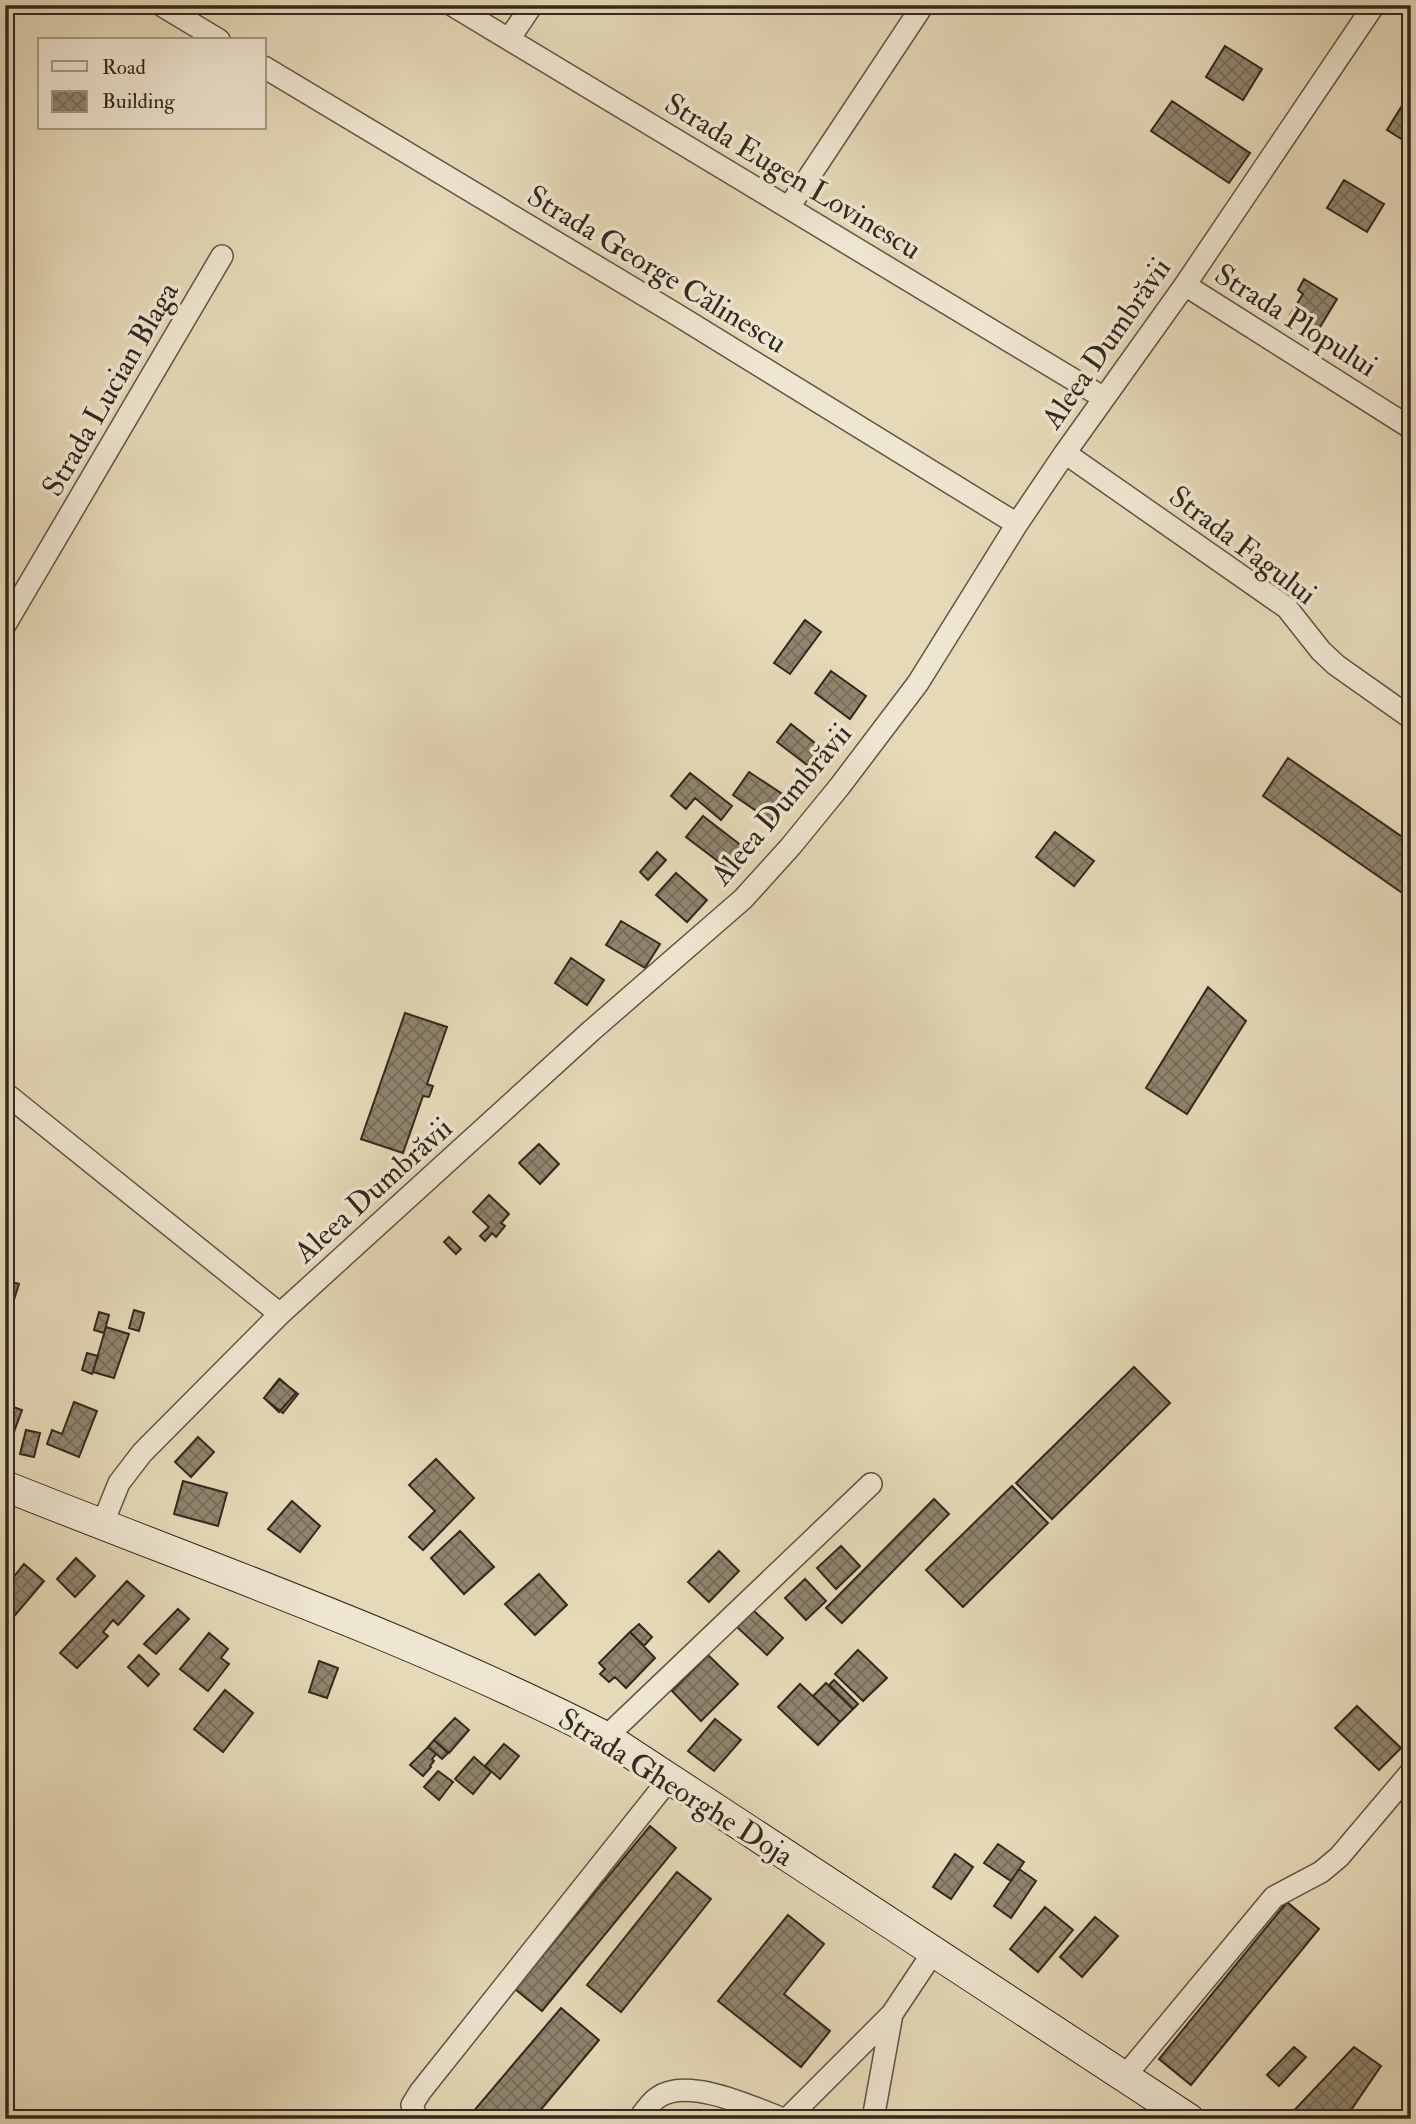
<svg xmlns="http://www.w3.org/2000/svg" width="1416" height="2124" viewBox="0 0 1416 2124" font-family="'IM FELL Double Pica',serif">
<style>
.building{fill:url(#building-cross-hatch);stroke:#32291d;stroke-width:2}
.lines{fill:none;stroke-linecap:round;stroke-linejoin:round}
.minor-casing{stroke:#5f5544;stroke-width:24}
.secondary-casing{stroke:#32291d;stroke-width:32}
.minor{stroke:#efe6d1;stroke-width:21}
.secondary{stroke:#efe6d1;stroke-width:30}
.labels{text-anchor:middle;stroke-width:7;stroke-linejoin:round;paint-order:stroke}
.street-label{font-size:30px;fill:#32291d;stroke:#efe6d1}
</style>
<defs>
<pattern id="building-cross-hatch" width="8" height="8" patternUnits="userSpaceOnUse" patternTransform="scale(1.75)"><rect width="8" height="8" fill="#90856e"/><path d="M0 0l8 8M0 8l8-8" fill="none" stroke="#766d5a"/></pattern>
</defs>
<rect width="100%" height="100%" fill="#e6d9b8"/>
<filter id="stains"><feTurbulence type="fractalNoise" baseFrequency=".00286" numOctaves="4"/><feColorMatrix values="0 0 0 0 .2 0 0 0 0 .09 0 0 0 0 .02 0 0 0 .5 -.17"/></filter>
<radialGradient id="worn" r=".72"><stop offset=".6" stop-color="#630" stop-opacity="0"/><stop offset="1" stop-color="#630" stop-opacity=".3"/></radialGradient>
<path class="building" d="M 1225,46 L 1262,69 L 1243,100 L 1206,77 Z
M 1411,91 L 1411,145 L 1387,130 Z
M 1172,101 L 1250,153 L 1229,183 L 1151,131 Z
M 1344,180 L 1384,204 L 1367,232 L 1327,208 Z
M 1304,279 L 1337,299 L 1317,332 L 1290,315 L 1303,294 L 1298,290 Z
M 805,620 L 821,632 L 790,674 L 774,663 Z
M 831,671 L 866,696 L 850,719 L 815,693 Z
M 791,724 L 825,751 L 811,768 L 777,742 Z
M 1288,758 L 1404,838 L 1411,828 L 1411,899 L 1263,796 Z
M 749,772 L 787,797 L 771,821 L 733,795 Z
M 690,773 L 732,806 L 721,820 L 695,798 L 686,809 L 671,796 Z
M 703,816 L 747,850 L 731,871 L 686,837 Z
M 1055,832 L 1094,861 L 1074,886 L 1036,857 Z
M 657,852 L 666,860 L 648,880 L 640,872 Z
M 676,873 L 707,900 L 687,922 L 656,895 Z
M 621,921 L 660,944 L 645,968 L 606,945 Z
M 571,958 L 604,980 L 587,1005 L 555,983 Z
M 1208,987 L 1246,1021 L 1187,1114 L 1146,1088 Z
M 405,1013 L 447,1027 L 427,1084 L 433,1086 L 429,1097 L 423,1096 L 403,1153 L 361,1139 Z
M 539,1144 L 559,1164 L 540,1184 L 519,1163 Z
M 489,1195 L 509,1214 L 501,1223 L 505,1226 L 496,1237 L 492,1233 L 485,1241 L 480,1236 L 489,1227 L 473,1212 Z
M 449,1237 L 461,1249 L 456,1254 L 444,1242 Z
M 5,1280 L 19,1284 L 5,1328 Z
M 134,1310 L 144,1313 L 139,1331 L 129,1328 Z
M 99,1312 L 109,1315 L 104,1333 L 94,1330 Z
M 106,1327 L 129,1334 L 114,1378 L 93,1372 Z
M 87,1353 L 98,1356 L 92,1374 L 82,1370 Z
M 1134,1367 L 1170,1403 L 1052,1519 L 1016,1483 Z
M 279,1379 L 298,1394 L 283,1413 L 264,1398 Z
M 280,1379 L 296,1393 L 279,1412 L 264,1398 Z
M 74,1402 L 97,1411 L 79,1457 L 47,1444 L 52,1430 L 62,1434 Z
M 8,1405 L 22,1410 L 7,1451 L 5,1412 Z
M 26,1430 L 40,1433 L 34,1457 L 20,1454 Z
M 198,1437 L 214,1452 L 191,1477 L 175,1462 Z
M 436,1459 L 474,1498 L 423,1550 L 409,1537 L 435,1511 L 409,1485 Z
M 183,1481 L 227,1493 L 218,1526 L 174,1514 Z
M 1012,1486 L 1048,1523 L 963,1607 L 926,1570 Z
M 934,1499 L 949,1514 L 842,1623 L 826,1608 Z
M 292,1501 L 320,1526 L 300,1552 L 268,1529 Z
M 460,1531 L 494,1567 L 464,1594 L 431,1558 Z
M 841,1546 L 860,1566 L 836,1589 L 817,1568 Z
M 719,1551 L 739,1571 L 709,1602 L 688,1582 Z
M 76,1558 L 95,1576 L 75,1597 L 57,1579 Z
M 24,1564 L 44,1581 L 5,1627 L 5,1573 L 12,1579 Z
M 539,1574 L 567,1605 L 535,1635 L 505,1604 Z
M 805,1579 L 826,1601 L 806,1620 L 785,1598 Z
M 127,1581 L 144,1596 L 118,1625 L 113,1620 L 103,1632 L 108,1636 L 77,1668 L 60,1653 Z
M 178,1609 L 189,1619 L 156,1654 L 144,1644 Z
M 753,1610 L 783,1638 L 767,1655 L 737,1627 Z
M 639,1624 L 652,1637 L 644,1646 L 630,1632 Z
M 630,1632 L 655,1658 L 626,1688 L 615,1677 L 609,1682 L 600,1674 L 605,1669 L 599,1663 Z
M 209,1633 L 228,1649 L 221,1658 L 229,1664 L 208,1691 L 180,1669 Z
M 858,1650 L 887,1678 L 863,1701 L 835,1674 Z
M 139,1655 L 159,1674 L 148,1686 L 128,1667 Z
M 708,1655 L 738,1684 L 701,1721 L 672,1691 Z
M 319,1661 L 338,1668 L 327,1698 L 309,1692 Z
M 834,1680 L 858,1704 L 853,1709 L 829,1685 Z
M 826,1683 L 853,1709 L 840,1722 L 813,1696 Z
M 800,1684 L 840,1722 L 818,1745 L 778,1707 Z
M 225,1690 L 253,1713 L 223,1752 L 194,1729 Z
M 1357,1706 L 1401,1748 L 1379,1770 L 1335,1728 Z
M 455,1718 L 469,1730 L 449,1753 L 434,1740 Z
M 715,1719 L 741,1740 L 714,1771 L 688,1751 Z
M 434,1740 L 448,1753 L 442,1759 L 428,1747 Z
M 504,1744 L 519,1756 L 500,1779 L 485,1766 Z
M 428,1747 L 436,1754 L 432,1759 L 434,1761 L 430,1766 L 431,1767 L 423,1776 L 410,1765 Z
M 474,1757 L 491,1772 L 473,1794 L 455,1779 Z
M 438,1771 L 453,1782 L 439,1800 L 424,1787 Z
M 650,1826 L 676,1848 L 542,2011 L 515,1989 Z
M 998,1844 L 1024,1862 L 1011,1881 L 984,1863 Z
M 955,1854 L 973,1867 L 951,1899 L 933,1887 Z
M 1019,1869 L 1036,1881 L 1011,1918 L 994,1906 Z
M 677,1872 L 711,1899 L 621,2012 L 587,1985 Z
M 1287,1902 L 1319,1929 L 1191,2085 L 1159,2059 Z
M 1045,1907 L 1073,1930 L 1038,1972 L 1010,1949 Z
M 788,1915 L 824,1944 L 784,1994 L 830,2031 L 801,2067 L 718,2001 Z
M 1095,1917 L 1118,1936 L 1082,1977 L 1060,1957 Z
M 561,2008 L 599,2040 L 533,2119 L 467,2119 Z
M 1294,2047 L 1306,2057 L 1279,2086 L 1267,2075 Z
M 1354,2047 L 1381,2066 L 1345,2119 L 1341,2119 L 1330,2110 L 1322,2119 L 1286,2119 Z"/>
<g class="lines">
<defs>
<path id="minor" d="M 161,5 L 219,40
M 452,5 L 1104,398
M 509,39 L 532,5
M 264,67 L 679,316 L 1017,524
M 789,207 L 923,5
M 1185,285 L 1411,428
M 1065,453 L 1287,608 L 1321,651 L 1336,665 L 1411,718
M 5,625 L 222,256
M 5,1093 L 280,1314
M 102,1525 L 119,1483 L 142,1453 L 280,1314 L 591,1031 L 743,899 L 791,846 L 840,786 L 918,683 L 1017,524 L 1065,453 L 1185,285 L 1374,5
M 606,1737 L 871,1484
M 1125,2076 L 1274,1897 L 1321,1872 L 1339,1857 L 1411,1772
M 417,2119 L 412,2105 L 420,2092 L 670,1778
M 639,2119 C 644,2112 650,2103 657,2098 C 687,2076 752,2107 783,2119
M 787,2119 L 892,2014 L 934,1951
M 873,2119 L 892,2014"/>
<path id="secondary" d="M 5,1486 C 207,1567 412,1638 606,1737 L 1189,2119"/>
</defs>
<use href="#minor" class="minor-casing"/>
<use href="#secondary" class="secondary-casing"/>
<use href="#minor" class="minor"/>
<use href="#secondary" class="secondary"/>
</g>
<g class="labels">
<g class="street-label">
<text transform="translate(793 176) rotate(31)" y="10">Strada Eugen Lovinescu</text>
<text transform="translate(657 269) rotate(31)" y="10">Strada George Călinescu</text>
<text transform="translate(1296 320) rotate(32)" y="10">Strada Plopului</text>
<text transform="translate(1106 343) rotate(-55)" y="10">Aleea Dumbrăvii</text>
<text transform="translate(110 389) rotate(-60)" y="10">Strada Lucian Blaga</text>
<text transform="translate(1243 545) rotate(37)" y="10">Strada Fagului</text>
<text transform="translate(781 804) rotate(-50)" y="10">Aleea Dumbrăvii</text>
<text transform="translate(373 1190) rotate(-42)" y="10">Aleea Dumbrăvii</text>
<text transform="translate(676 1787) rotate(32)" y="10">Strada Gheorghe Doja</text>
</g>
</g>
<rect width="1416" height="2124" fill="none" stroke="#e6d9b8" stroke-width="28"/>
<rect x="7" y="7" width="1402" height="2110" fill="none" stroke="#32291d" stroke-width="3.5"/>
<rect x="14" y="14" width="1388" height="2096" fill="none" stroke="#32291d" stroke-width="2"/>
<rect x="38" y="38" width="228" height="91" fill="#efe6d1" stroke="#a39a89" stroke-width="2"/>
<rect x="52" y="61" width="35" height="10" fill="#efe6d1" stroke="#a39a89" stroke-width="2"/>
<text x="102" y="74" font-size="21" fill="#32291d">Road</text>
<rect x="52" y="91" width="35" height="21" fill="url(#building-cross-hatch)" stroke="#a39a89" stroke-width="2"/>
<text x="102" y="108" font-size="21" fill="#32291d">Building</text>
<rect width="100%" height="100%" filter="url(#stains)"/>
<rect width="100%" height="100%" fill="url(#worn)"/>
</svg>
